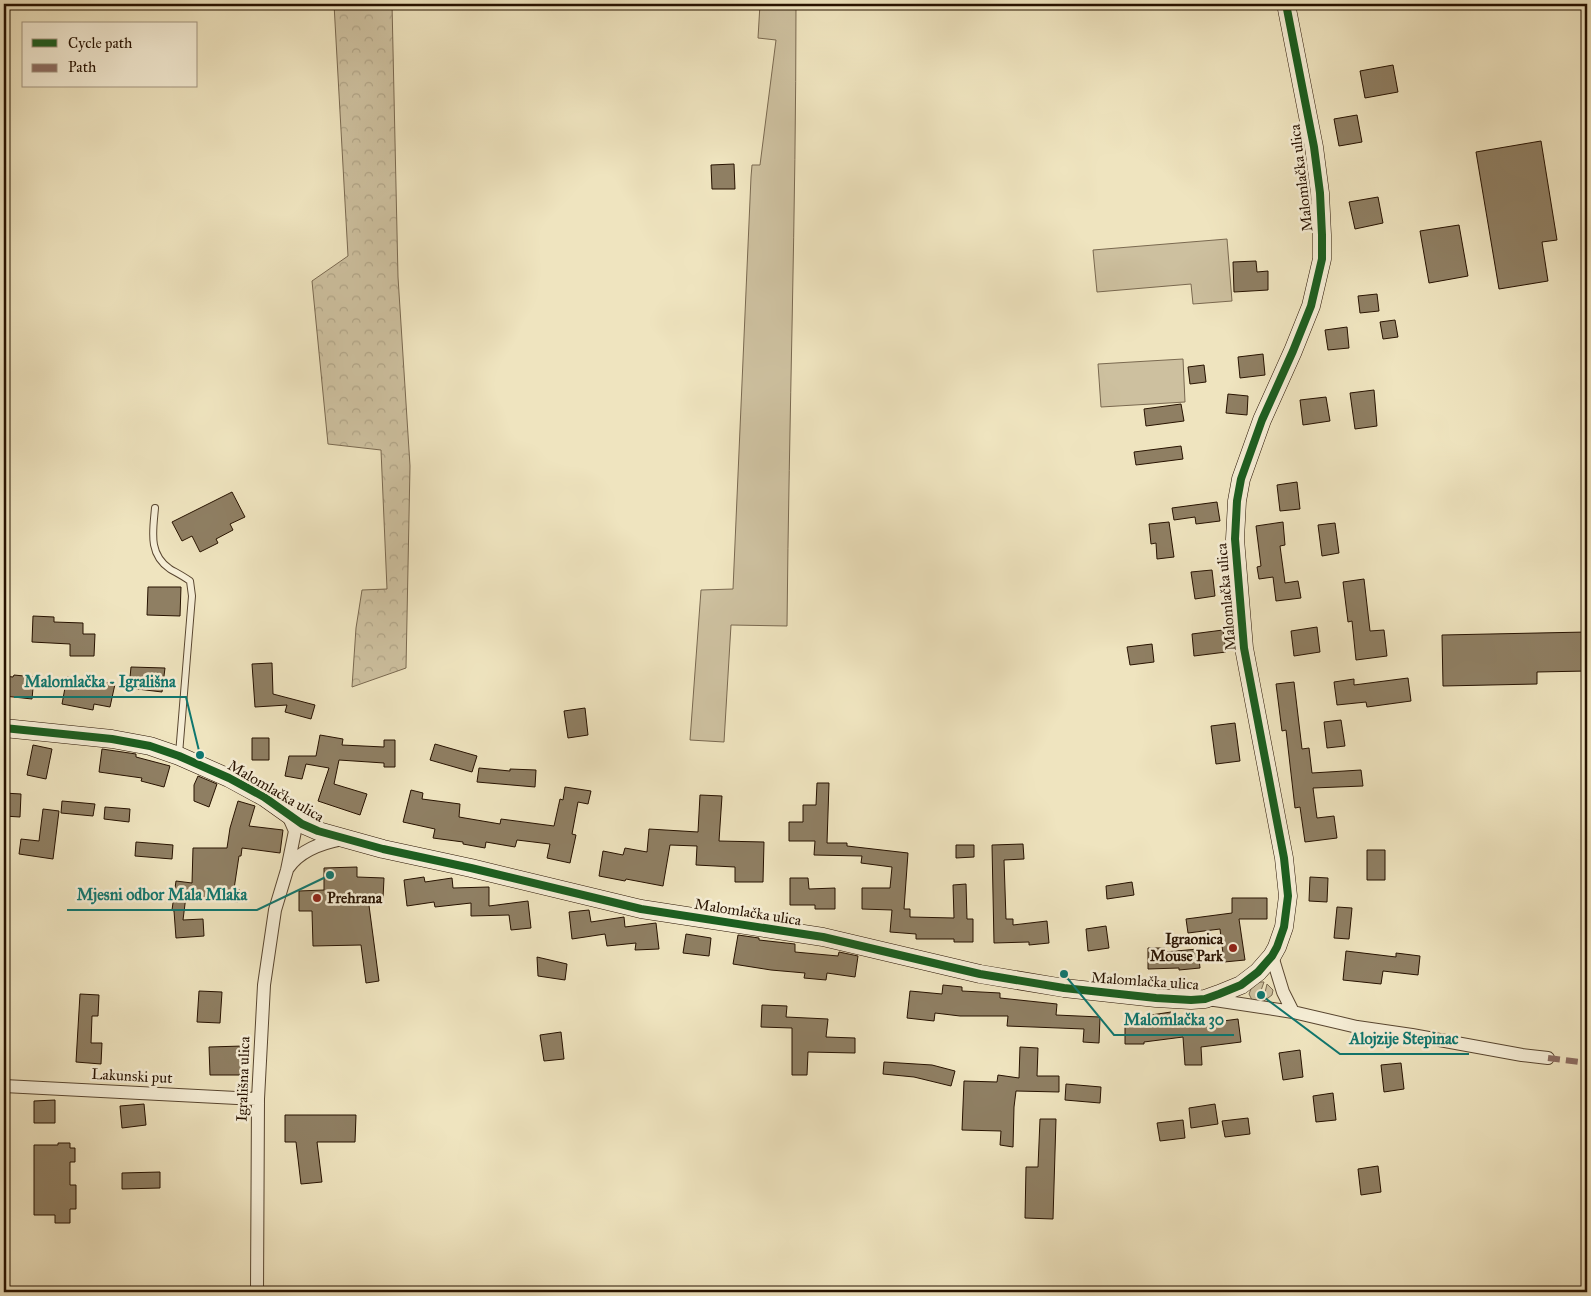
<svg xmlns="http://www.w3.org/2000/svg" width="1591" height="1296" viewBox="0 0 1591 1296" font-family="'IM FELL Great Primer',serif">
<style>
.green{fill:#cdc09f;stroke:#7a6950}
.forest{fill:url(#forest-crowns);stroke:#7a6950}
.building{fill:#8f7f63;stroke:#271200}
.lines{fill:none;stroke-linecap:round;stroke-linejoin:round}
.lane-casing{stroke:#594630;stroke-width:8}
.street-casing{stroke:#594630;stroke-width:14}
.secondary-casing{stroke:#271200;stroke-width:19}
.lane{stroke:#f5edd5;stroke-width:6}
.street{stroke:#f5edd5;stroke-width:12}
.secondary{stroke:#f5edd5;stroke-width:18}
.quiet{stroke:#8d6e63;stroke-width:6;stroke-dasharray:12 6;stroke-linecap:butt}
.cycleway-casing{stroke:#f5edd5;stroke-width:11}
.cycleway{stroke:#1b5e20;stroke-width:8}
.poi-dot{fill:#8f2418;stroke:#f5edd5;stroke-width:2}
.labels{text-anchor:middle;stroke-width:5;stroke-linejoin:round;paint-order:stroke}
.street-label{font-size:15px;fill:#271200;stroke:#f5edd5}
.poi-label{font-size:15px;font-weight:bold;fill:#271200;stroke:#f5edd5;text-anchor:start}
.leader{fill:none;stroke:#0f766e;stroke-width:2}
.callout-dot{fill:#0f766e;stroke:#f5edd5;stroke-width:2}
.callout-label{font-size:16px;text-anchor:middle;font-weight:bold;fill:#0f766e;stroke:#f5edd5;stroke-width:5;stroke-linejoin:round;paint-order:stroke}
</style>
<defs>
<pattern id="forest-crowns" width="20" height="18" patternUnits="userSpaceOnUse" patternTransform="scale(1.25)"><rect width="20" height="18" fill="#cdc09f"/><path d="M2 6a3 3 0 1 1 6 0M12 15a3 3 0 1 1 6 0" fill="none" stroke="#b0a487"/></pattern>
</defs>
<rect width="100%" height="100%" fill="#efe4bf"/>
<filter id="stains"><feTurbulence type="fractalNoise" baseFrequency=".004" numOctaves="4"/><feColorMatrix values="0 0 0 0 .2 0 0 0 0 .09 0 0 0 0 .02 0 0 0 .5 -.17"/></filter>
<radialGradient id="worn" r=".72"><stop offset=".6" stop-color="#630" stop-opacity="0"/><stop offset="1" stop-color="#630" stop-opacity=".3"/></radialGradient>
<path class="green" d="M 760,4 L 796,4 C 796,211 789,419 787,626 L 731,625 L 724,742 L 690,740 L 701,590 L 733,589 L 751,177 L 752,165 L 760,165 L 776,40 L 758,38 Z
M 1227,239 L 1232,301 L 1193,304 L 1191,284 L 1097,292 L 1093,250 Z
M 1183,359 L 1185,402 L 1101,407 L 1098,364 Z
M 1259,982 L 1264,982 L 1259,996 L 1264,997 L 1267,984 L 1273,990 L 1272,995 L 1264,1001 L 1252,1000 L 1249,994 L 1251,989 Z"/>
<path class="forest" d="M 334,4 L 392,4 L 398,277 L 410,466 L 406,668 L 352,687 L 356,628 L 362,590 L 387,589 L 381,450 L 328,444 L 312,281 L 348,256 Z"/>
<path class="building" d="M 1393,65 L 1398,92 L 1365,98 L 1360,71 Z
M 1357,115 L 1362,142 L 1339,146 L 1334,119 Z
M 1541,141 L 1557,240 L 1542,242 L 1548,281 L 1499,289 L 1476,152 Z
M 734,164 L 735,189 L 712,189 L 711,165 Z
M 1378,197 L 1383,223 L 1355,229 L 1349,202 Z
M 1459,225 L 1468,276 L 1429,283 L 1420,231 Z
M 1256,261 L 1257,272 L 1268,271 L 1268,290 L 1234,292 L 1233,262 Z
M 1377,294 L 1379,311 L 1360,313 L 1358,296 Z
M 1395,320 L 1398,337 L 1383,339 L 1380,322 Z
M 1347,327 L 1349,348 L 1328,350 L 1325,330 Z
M 1263,354 L 1265,375 L 1240,378 L 1238,357 Z
M 1204,365 L 1206,382 L 1190,384 L 1188,367 Z
M 1374,390 L 1377,426 L 1355,429 L 1350,393 Z
M 1228,394 L 1248,396 L 1247,415 L 1226,413 Z
M 1326,397 L 1330,421 L 1303,425 L 1300,400 Z
M 1181,404 L 1184,421 L 1146,426 L 1144,409 Z
M 1181,446 L 1183,459 L 1136,465 L 1134,452 Z
M 1297,482 L 1300,509 L 1280,511 L 1277,485 Z
M 232,492 L 245,517 L 230,524 L 233,530 L 216,539 L 218,543 L 200,552 L 192,536 L 182,541 L 172,522 Z
M 1217,502 L 1220,521 L 1196,524 L 1195,517 L 1174,520 L 1172,508 Z
M 1169,522 L 1174,557 L 1157,559 L 1156,543 L 1151,544 L 1149,524 Z
M 1283,522 L 1285,545 L 1280,546 L 1285,583 L 1298,581 L 1301,598 L 1276,601 L 1273,577 L 1259,579 L 1257,567 L 1261,566 L 1256,526 Z
M 1335,523 L 1339,553 L 1322,556 L 1318,525 Z
M 1212,570 L 1215,596 L 1195,599 L 1191,572 Z
M 1364,579 L 1370,631 L 1384,630 L 1387,656 L 1356,660 L 1352,621 L 1348,622 L 1343,582 Z
M 148,587 L 181,587 L 180,616 L 147,615 Z
M 33,616 L 54,617 L 54,622 L 83,623 L 83,634 L 95,634 L 94,656 L 70,656 L 70,644 L 32,642 Z
M 1317,627 L 1320,652 L 1294,656 L 1291,631 Z
M 1223,630 L 1226,652 L 1194,656 L 1192,634 Z
M 1587,632 L 1587,671 L 1537,672 L 1537,684 L 1443,686 L 1442,635 Z
M 1152,644 L 1154,662 L 1130,665 L 1127,647 Z
M 272,663 L 273,694 L 315,705 L 311,719 L 285,712 L 287,705 L 255,707 L 252,664 Z
M 131,667 L 165,668 L 162,692 L 129,688 Z
M 14,675 L 34,677 L 32,699 L 4,696 L 4,676 L 13,677 Z
M 67,677 L 91,681 L 91,679 L 115,684 L 110,707 L 94,704 L 93,710 L 62,704 Z
M 1408,678 L 1411,701 L 1367,707 L 1366,702 L 1337,705 L 1334,682 L 1354,679 L 1354,685 Z
M 1294,682 L 1302,749 L 1309,748 L 1312,773 L 1361,770 L 1363,786 L 1313,788 L 1317,818 L 1334,816 L 1337,838 L 1305,842 L 1300,807 L 1295,808 L 1286,730 L 1282,731 L 1276,684 Z
M 585,708 L 588,735 L 568,738 L 564,711 Z
M 1341,720 L 1345,746 L 1327,748 L 1324,722 Z
M 1235,723 L 1240,761 L 1216,764 L 1211,726 Z
M 320,735 L 343,739 L 342,745 L 384,747 L 384,740 L 395,740 L 395,767 L 384,767 L 384,763 L 339,760 L 334,784 L 367,794 L 360,815 L 318,801 L 329,768 L 306,764 L 302,779 L 285,776 L 289,756 L 316,756 Z
M 252,738 L 269,738 L 269,760 L 252,760 Z
M 435,744 L 477,756 L 472,772 L 430,760 Z
M 33,745 L 52,749 L 46,779 L 27,775 Z
M 102,749 L 136,754 L 136,757 L 170,766 L 164,787 L 141,781 L 142,778 L 99,772 Z
M 479,768 L 510,771 L 510,769 L 536,770 L 535,787 L 477,782 Z
M 198,776 L 217,784 L 209,807 L 194,801 L 194,785 Z
M 817,783 L 829,783 L 827,843 L 847,843 L 847,846 L 908,853 L 904,909 L 910,909 L 910,917 L 954,918 L 953,885 L 966,884 L 967,919 L 973,919 L 973,942 L 954,942 L 954,939 L 916,939 L 916,934 L 890,932 L 892,910 L 862,909 L 862,888 L 890,888 L 892,867 L 861,863 L 862,856 L 814,855 L 815,841 L 789,841 L 789,822 L 803,822 L 803,805 L 816,805 Z
M 565,787 L 591,791 L 588,804 L 578,802 L 572,834 L 576,835 L 570,863 L 547,858 L 550,844 L 517,840 L 515,847 L 486,842 L 485,848 L 463,844 L 463,842 L 433,838 L 435,829 L 403,822 L 411,790 L 423,793 L 422,799 L 460,804 L 459,817 L 500,824 L 501,819 L 554,826 L 560,799 L 563,800 Z
M 4,793 L 21,794 L 20,817 L 4,816 Z
M 700,795 L 722,796 L 719,841 L 764,842 L 763,882 L 735,882 L 735,867 L 696,865 L 697,846 L 670,845 L 663,886 L 626,879 L 625,881 L 599,876 L 603,851 L 623,855 L 625,848 L 647,852 L 649,829 L 698,832 Z
M 62,801 L 95,804 L 93,816 L 61,813 Z
M 238,801 L 255,806 L 249,826 L 283,830 L 280,853 L 242,848 L 241,856 L 239,856 L 234,889 L 240,890 L 238,902 L 186,896 L 183,920 L 203,919 L 204,936 L 176,938 L 174,911 L 172,910 L 176,881 L 192,883 L 193,848 L 227,848 L 230,828 Z
M 105,807 L 130,809 L 129,822 L 104,819 Z
M 43,809 L 59,811 L 53,859 L 19,854 L 21,839 L 39,841 Z
M 136,842 L 173,845 L 172,859 L 135,856 Z
M 1023,844 L 1024,859 L 1004,860 L 1006,919 L 1013,919 L 1013,925 L 1047,921 L 1049,943 L 1029,945 L 1029,942 L 994,943 L 992,845 Z
M 956,845 L 974,845 L 974,857 L 956,858 Z
M 1367,850 L 1385,850 L 1385,880 L 1367,880 Z
M 357,867 L 357,877 L 384,878 L 383,898 L 368,898 L 379,981 L 366,983 L 361,945 L 313,946 L 312,911 L 299,911 L 299,891 L 324,890 L 324,868 Z
M 424,877 L 425,882 L 452,878 L 453,888 L 489,887 L 489,906 L 528,901 L 531,928 L 511,930 L 509,915 L 471,916 L 471,903 L 435,907 L 434,902 L 407,906 L 404,880 Z
M 1310,877 L 1328,878 L 1327,902 L 1309,901 Z
M 790,878 L 808,878 L 809,889 L 835,888 L 835,909 L 815,909 L 815,905 L 790,905 Z
M 1132,882 L 1134,895 L 1107,899 L 1106,886 Z
M 1232,898 L 1267,898 L 1267,919 L 1239,919 L 1245,960 L 1224,962 L 1220,929 L 1188,933 L 1186,919 L 1232,913 Z
M 1337,907 L 1352,908 L 1349,939 L 1334,938 Z
M 589,910 L 591,922 L 624,917 L 625,927 L 656,923 L 659,949 L 635,950 L 636,943 L 607,946 L 605,934 L 572,939 L 569,912 Z
M 1106,926 L 1109,948 L 1088,951 L 1086,929 Z
M 686,934 L 711,938 L 709,956 L 683,953 Z
M 738,935 L 759,938 L 759,940 L 795,944 L 795,952 L 838,956 L 839,952 L 858,956 L 855,977 L 827,973 L 826,980 L 804,978 L 805,973 L 771,970 L 733,964 Z
M 1148,948 L 1165,948 L 1165,952 L 1198,949 L 1200,968 L 1179,970 L 1179,968 L 1148,969 Z
M 1346,951 L 1396,957 L 1396,953 L 1420,956 L 1418,975 L 1383,971 L 1381,984 L 1343,980 Z
M 537,957 L 567,964 L 565,980 L 538,976 Z
M 943,985 L 962,987 L 962,991 L 1000,993 L 1000,998 L 1057,1004 L 1056,1015 L 1100,1017 L 1099,1043 L 1083,1042 L 1084,1029 L 1007,1026 L 1008,1016 L 960,1016 L 935,1013 L 934,1021 L 907,1018 L 910,991 L 942,994 Z
M 199,991 L 222,992 L 220,1023 L 197,1022 Z
M 80,994 L 99,995 L 98,1016 L 92,1016 L 91,1043 L 102,1043 L 101,1064 L 76,1062 Z
M 762,1005 L 787,1006 L 786,1017 L 828,1019 L 826,1037 L 855,1038 L 855,1053 L 808,1052 L 807,1075 L 792,1075 L 792,1028 L 761,1027 Z
M 1171,1012 L 1172,1018 L 1200,1017 L 1200,1024 L 1238,1019 L 1241,1042 L 1201,1047 L 1202,1065 L 1185,1065 L 1183,1037 L 1144,1042 L 1144,1044 L 1125,1044 L 1125,1018 L 1151,1018 L 1151,1015 Z
M 561,1032 L 564,1059 L 544,1061 L 540,1035 Z
M 243,1046 L 243,1075 L 210,1075 L 209,1047 Z
M 1020,1047 L 1038,1048 L 1037,1076 L 1059,1076 L 1059,1092 L 1016,1091 L 1014,1107 L 1013,1147 L 1000,1145 L 1001,1131 L 962,1130 L 964,1081 L 997,1082 L 998,1075 L 1019,1078 Z
M 1300,1050 L 1303,1077 L 1283,1080 L 1279,1053 Z
M 884,1062 L 932,1065 L 955,1071 L 951,1086 L 914,1077 L 883,1074 Z
M 1401,1063 L 1404,1089 L 1384,1092 L 1381,1065 Z
M 1066,1084 L 1101,1087 L 1100,1103 L 1065,1100 Z
M 1333,1093 L 1336,1120 L 1316,1122 L 1313,1096 Z
M 55,1100 L 55,1123 L 34,1123 L 34,1101 Z
M 144,1104 L 146,1125 L 122,1128 L 120,1106 Z
M 1215,1104 L 1218,1124 L 1191,1128 L 1189,1108 Z
M 285,1115 L 356,1115 L 355,1142 L 317,1142 L 322,1182 L 301,1184 L 296,1142 L 285,1142 Z
M 1248,1118 L 1250,1134 L 1225,1137 L 1222,1121 Z
M 1040,1119 L 1056,1119 L 1053,1219 L 1025,1218 L 1026,1167 L 1038,1167 Z
M 1183,1120 L 1185,1138 L 1160,1141 L 1157,1123 Z
M 58,1143 L 70,1143 L 70,1148 L 75,1148 L 75,1162 L 70,1162 L 70,1185 L 76,1185 L 76,1209 L 70,1209 L 70,1223 L 55,1223 L 55,1215 L 34,1215 L 34,1145 L 58,1145 Z
M 1378,1166 L 1381,1192 L 1361,1195 L 1358,1169 Z
M 160,1172 L 160,1188 L 122,1189 L 122,1173 Z"/>
<g class="lines">
<defs>
<path id="lane" d="M 155,508 C 153,531 148,554 170,569 C 177,573 183,576 190,581 L 192,596 L 179,754"/>
<path id="street" d="M 288,868 C 300,850 321,843 342,839
M 1272,956 L 1283,992 L 1293,1012
M 1208,999 L 1293,1012 L 1357,1027 L 1412,1035 L 1522,1055 L 1548,1058
M 4,1086 L 258,1099
M 257,1292 L 258,1099 L 264,985 L 275,910 L 287,870 L 295,831 L 288,815"/>
<path id="secondary" d="M 4,728 L 112,739 L 150,746 L 179,756 L 229,778 L 264,797 L 302,824 L 318,831 L 383,849 L 471,868 L 641,909 L 823,937 L 980,974 L 1064,988 L 1156,998 L 1191,1000 L 1205,999 L 1219,994 L 1241,985 L 1258,972 L 1272,956 L 1277,947 L 1284,927 L 1288,896 L 1284,858 L 1244,648 L 1235,539 L 1237,501 L 1241,479 L 1262,420 L 1293,351 L 1311,306 L 1322,259 L 1322,235 L 1320,193 L 1314,147 L 1286,4"/>
</defs>
<use href="#lane" class="lane-casing"/>
<use href="#street" class="street-casing"/>
<use href="#secondary" class="secondary-casing"/>
<use href="#lane" class="lane"/>
<use href="#street" class="street"/>
<use href="#secondary" class="secondary"/>
<path class="quiet" d="M 1548,1058 L 1587,1063"/>
<defs>
<path id="cycleway" d="M 4,728 L 112,739 L 150,746 L 179,756 L 229,778 L 264,797 L 302,824 L 318,831 L 383,849 L 471,868 L 641,909 L 823,937 L 980,974 L 1064,988 L 1156,998 L 1191,1000 L 1205,999 L 1219,994 L 1241,985 L 1258,972 L 1272,956 L 1277,947 L 1284,927 L 1288,896 L 1284,858 L 1244,648 L 1235,539 L 1237,501 L 1241,479 L 1262,420 L 1293,351 L 1311,306 L 1322,259 L 1322,235 L 1320,193 L 1314,147 L 1286,4"/>
</defs>
<use href="#cycleway" class="cycleway-casing"/>
<use href="#cycleway" class="cycleway"/>
</g>
<g class="poi-dot">
<circle cx="317" cy="898" r="5"/>
<circle cx="1233" cy="948" r="5"/>
</g>
<g class="labels">
<g class="street-label">
<text transform="translate(1301 178) rotate(-97)" y="5">Malomlačka ulica</text>
<text transform="translate(1226 597) rotate(-95)" y="5">Malomlačka ulica</text>
<text transform="translate(276 791) rotate(30)" y="5">Malomlačka ulica</text>
<text transform="translate(748 912) rotate(9)" y="5">Malomlačka ulica</text>
<text transform="translate(1145 981) rotate(4)" y="5">Malomlačka ulica</text>
<text transform="translate(132 1076) rotate(3)" y="5">Lakunski put</text>
<text transform="translate(243 1079) rotate(-88)" y="5">Igrališna ulica</text>
</g>
<g class="poi-label">
<text x="327" y="903">Prehrana</text>
<text x="1223" y="944" text-anchor="end">Igraonica<tspan x="1223" dy="17">Mouse Park</tspan></text>
</g>
</g>
<path class="leader" d="M200 755L186 697H14M330 875L257 910H67M1064 974L1114 1035H1234M1261 995L1340 1054H1469"/>
<g class="callout-dot">
<circle cx="200" cy="755" r="5"/>
<circle cx="330" cy="875" r="5"/>
<circle cx="1064" cy="974" r="5"/>
<circle cx="1261" cy="995" r="5"/>
</g>
<g class="callout-label">
<text x="100" y="687">Malomlačka - Igrališna</text>
<text x="162" y="900">Mjesni odbor Mala Mlaka</text>
<text x="1174" y="1025">Malomlačka 30</text>
<text x="1404" y="1044">Alojzije Stepinac</text>
</g>
<rect width="1591" height="1296" fill="none" stroke="#efe4bf" stroke-width="20"/>
<rect x="5" y="5" width="1581" height="1286" fill="none" stroke="#271200" stroke-width="2.5"/>
<rect x="10" y="10" width="1571" height="1276" fill="none" stroke="#271200"/>
<rect x="22" y="22" width="175" height="65" fill="#f5edd5" stroke="#a39580"/>
<rect x="32" y="39" width="25" height="8" fill="#1b5e20" stroke="#a39580"/>
<text x="68" y="48" font-size="15" fill="#271200">Cycle path</text>
<rect x="32" y="64" width="25" height="8" fill="#8d6e63" stroke="#a39580"/>
<text x="68" y="72" font-size="15" fill="#271200">Path</text>
<rect width="100%" height="100%" filter="url(#stains)"/>
<rect width="100%" height="100%" fill="url(#worn)"/>
</svg>
